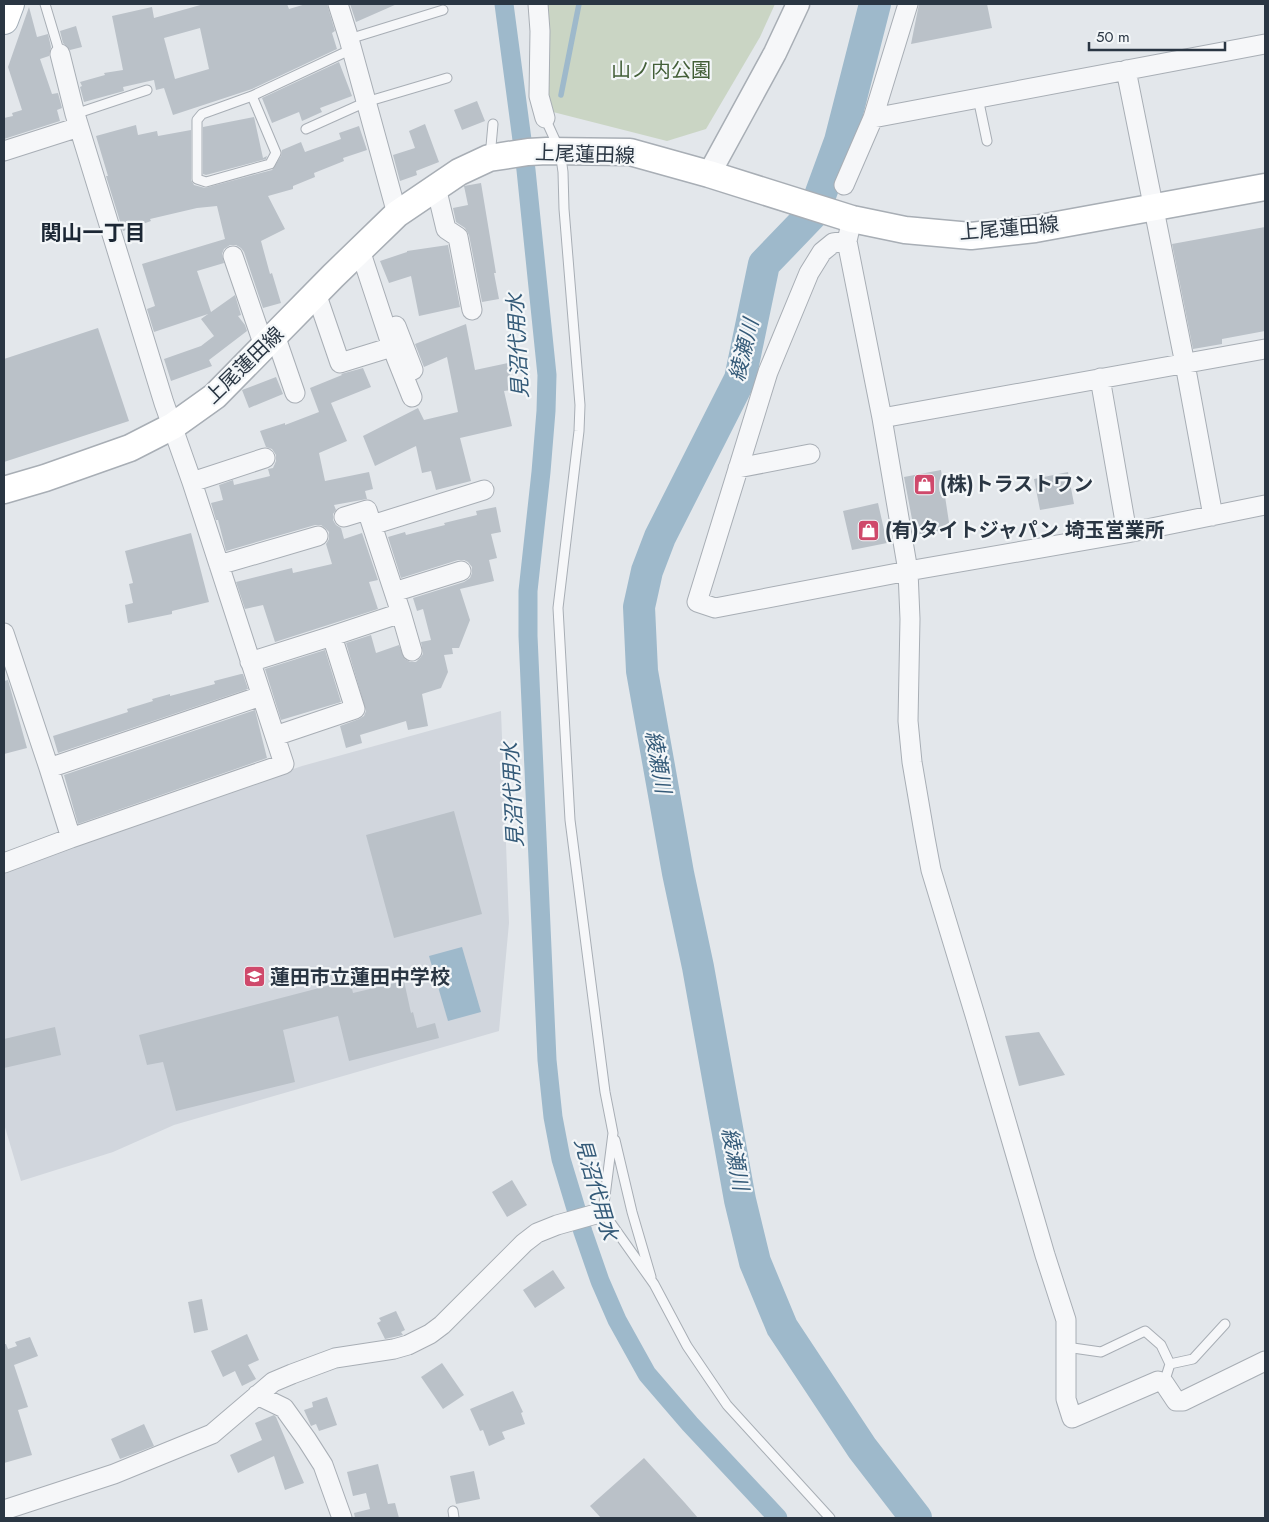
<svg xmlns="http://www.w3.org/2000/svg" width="1269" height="1522" viewBox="0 0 1269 1522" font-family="Jost,'Noto Sans JP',sans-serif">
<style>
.built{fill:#d1d6dd}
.green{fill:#cad5c4}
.water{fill:#9eb9cb}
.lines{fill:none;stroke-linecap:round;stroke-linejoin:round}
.stream{stroke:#9eb9cb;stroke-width:5.5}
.canal{stroke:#9eb9cb;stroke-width:19}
.river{stroke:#9eb9cb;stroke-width:32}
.building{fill:#bac1c8;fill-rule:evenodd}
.service-casing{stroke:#a8aeb5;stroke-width:11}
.minor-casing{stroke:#a8aeb5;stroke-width:21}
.tertiary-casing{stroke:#a8aeb5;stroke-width:25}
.secondary-casing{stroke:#a8aeb5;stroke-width:29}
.primary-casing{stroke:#a2adb7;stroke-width:30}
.service{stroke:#f6f7f9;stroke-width:9}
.minor{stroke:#f6f7f9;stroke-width:19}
.tertiary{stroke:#f6f7f9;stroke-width:22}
.secondary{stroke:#fff;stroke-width:26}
.primary{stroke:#fff;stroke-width:28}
.labels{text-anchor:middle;stroke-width:4.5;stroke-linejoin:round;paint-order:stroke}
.park-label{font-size:20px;fill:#435f38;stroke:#f3f6f8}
.street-label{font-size:20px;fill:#2a3643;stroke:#f3f6f8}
.poi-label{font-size:20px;font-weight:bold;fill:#2a3643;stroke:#f3f6f8;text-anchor:start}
.neighbourhood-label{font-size:21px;font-weight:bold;fill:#1c2734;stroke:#f3f6f8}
.water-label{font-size:21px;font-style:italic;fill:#345a78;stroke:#f3f6f8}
</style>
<rect width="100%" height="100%" fill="#e3e7eb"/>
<path class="built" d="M 501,711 L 509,923 L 499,1031 L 174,1125 L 113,1152 L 21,1181 L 4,1124 L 4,869 L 302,766 Z"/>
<path class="green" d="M 543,4 L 775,4 L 760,37 L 706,129 L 667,141 L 553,112 L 547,87 Z"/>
<path class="water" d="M 462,947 L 481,1012 L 448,1021 L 429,956 Z"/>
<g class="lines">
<path class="stream" d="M 561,95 L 579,4"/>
<path class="canal" d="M 504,4 L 526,170 L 547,375 L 546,411 L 541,472 L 528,591 L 528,636 L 547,1060 L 553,1117 L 561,1159 L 583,1232 L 600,1281 L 617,1320 L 647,1374 L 690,1424 L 778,1518"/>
<path class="river" d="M 875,4 L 840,141 L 814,212 L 764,264 L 740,379 L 660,537 L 647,571 L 639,607 L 642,671 L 678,873 L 698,967 L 740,1200 L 755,1262 L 782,1327 L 862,1448 L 916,1518"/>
</g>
<path class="building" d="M 204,4 L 287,4 L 289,9 L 306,4 L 327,4 L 335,31 L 332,33 L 337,49 L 252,89 L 173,115 L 164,88 L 156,90 L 154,80 L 123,87 L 124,91 L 84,102 L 80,87 L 82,86 L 80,82 L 105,75 L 104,73 L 123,70 L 112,16 L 152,7 L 154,18 ZM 200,28 L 209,69 L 175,79 L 164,38 Z
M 350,4 L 397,4 L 356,22 Z
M 919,4 L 987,4 L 992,28 L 911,44 Z
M 29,7 L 37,37 L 48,34 L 51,47 L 49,56 L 40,59 L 52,94 L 58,93 L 62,108 L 57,110 L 60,121 L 4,139 L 4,118 L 13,116 L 12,113 L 22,110 L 8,67 Z
M 76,26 L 82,47 L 70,50 L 63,43 L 60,31 Z
M 339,62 L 352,96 L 320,108 L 322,112 L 302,121 L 299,112 L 272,123 L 262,98 Z
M 477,101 L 485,121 L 462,130 L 454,110 Z
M 254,117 L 263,158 L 267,156 L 266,159 L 206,175 L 203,174 L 203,127 Z
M 425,124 L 439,162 L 416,171 L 417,175 L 400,181 L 393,155 L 415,148 L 409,131 Z
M 136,125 L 138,135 L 157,131 L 158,136 L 191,130 L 191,180 L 194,185 L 205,188 L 272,170 L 281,156 L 282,150 L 301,142 L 305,152 L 341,139 L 339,133 L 359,126 L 367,150 L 343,158 L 344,161 L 314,173 L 315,177 L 293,186 L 293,189 L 268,196 L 285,229 L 261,241 L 270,274 L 272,273 L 281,303 L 263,308 L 244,252 L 241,248 L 236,245 L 230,245 L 224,249 L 222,254 L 224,263 L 197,271 L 211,312 L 235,295 L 241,315 L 238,316 L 245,325 L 247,331 L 209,360 L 212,366 L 171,381 L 164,359 L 201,346 L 214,336 L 201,319 L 208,314 L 154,332 L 147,309 L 155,306 L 142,264 L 225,239 L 217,206 L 197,208 L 150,219 L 151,221 L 123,231 L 106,176 L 108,176 L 96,136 Z
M 481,183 L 496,273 L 494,273 L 499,299 L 482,302 L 469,235 L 465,228 L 456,222 L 453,208 L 468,205 L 464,186 Z
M 1265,227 L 1265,331 L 1222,339 L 1222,344 L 1193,349 L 1172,244 Z
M 448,245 L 460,307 L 419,316 L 411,276 L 389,283 L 380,261 L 407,252 L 407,251 Z
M 466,324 L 475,370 L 508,363 L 513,390 L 504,391 L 512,426 L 460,438 L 471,481 L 436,490 L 431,471 L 422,473 L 416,446 L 375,466 L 363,436 L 418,408 L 424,420 L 458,412 L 447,357 L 424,367 L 415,344 Z
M 98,328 L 129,421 L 4,462 L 4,359 Z
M 363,368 L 371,387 L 331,403 L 347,441 L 319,453 L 325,481 L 369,472 L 373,489 L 365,491 L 367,499 L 334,505 L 336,510 L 333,514 L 333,520 L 336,525 L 341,528 L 344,539 L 362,533 L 378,580 L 369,582 L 378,609 L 275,642 L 263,605 L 245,609 L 236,582 L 292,568 L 293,573 L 332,564 L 326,544 L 329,539 L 329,532 L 325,528 L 321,525 L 315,525 L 226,551 L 218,520 L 216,520 L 211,503 L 223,500 L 219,485 L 233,480 L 234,485 L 270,476 L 268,469 L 273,468 L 276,461 L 276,455 L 272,449 L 266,447 L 260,431 L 285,423 L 285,425 L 319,412 L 310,388 L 342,375 L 341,374 Z
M 276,377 L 283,394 L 249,408 L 242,390 Z
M 941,470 L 950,529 L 915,535 L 904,477 Z
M 1068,472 L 1074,504 L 1040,510 L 1034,479 Z
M 878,503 L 887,543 L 852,550 L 843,511 Z
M 496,507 L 501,532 L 491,534 L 497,558 L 489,560 L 494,581 L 460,589 L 470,620 L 459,648 L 452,648 L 453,654 L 444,655 L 448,672 L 441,688 L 422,694 L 428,726 L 408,730 L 406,721 L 360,735 L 362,743 L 346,748 L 340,726 L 359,719 L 364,716 L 366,711 L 346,643 L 371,635 L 376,653 L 399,645 L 405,659 L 410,662 L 416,662 L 420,658 L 423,654 L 421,642 L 431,640 L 423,609 L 417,611 L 413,598 L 464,582 L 470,578 L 472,573 L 472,567 L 468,562 L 464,560 L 458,560 L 401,578 L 388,537 L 405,532 L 406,535 L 445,525 L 444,523 L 477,515 L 476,511 Z
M 191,533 L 209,602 L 172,611 L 172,614 L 128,623 L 125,605 L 133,603 L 129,584 L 133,583 L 125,551 Z
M 325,650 L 341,702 L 281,720 L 265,669 Z
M 241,674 L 243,674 L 248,689 L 58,753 L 53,736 L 128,712 L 127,709 L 153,701 L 152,699 L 170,694 L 170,696 L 215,684 L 214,681 Z
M 8,680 L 27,748 L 4,754 L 4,681 Z
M 255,710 L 267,758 L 78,824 L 64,775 Z
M 454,811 L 482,914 L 394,938 L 366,835 Z
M 350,980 L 353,993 L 404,981 L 411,1013 L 413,1012 L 417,1028 L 435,1023 L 439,1038 L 349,1061 L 338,1016 L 283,1030 L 295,1082 L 176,1111 L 163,1062 L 147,1065 L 139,1035 Z
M 55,1027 L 61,1055 L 4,1068 L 4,1039 Z
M 1039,1032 L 1065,1075 L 1019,1086 L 1005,1036 Z
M 512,1180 L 527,1205 L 507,1217 L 492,1192 Z
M 553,1270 L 565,1288 L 535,1308 L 523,1290 Z
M 202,1299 L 208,1330 L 194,1333 L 188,1302 Z
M 396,1311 L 405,1330 L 401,1332 L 403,1335 L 385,1339 L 377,1323 L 381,1321 L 379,1318 Z
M 247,1334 L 259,1360 L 248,1365 L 256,1379 L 242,1386 L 235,1371 L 223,1377 L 211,1351 Z
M 30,1337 L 38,1356 L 14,1365 L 28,1407 L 18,1410 L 32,1455 L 4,1463 L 4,1344 L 6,1344 L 8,1349 L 17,1346 L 15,1342 Z
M 442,1363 L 464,1395 L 443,1409 L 421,1377 Z
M 513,1391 L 523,1412 L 521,1413 L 525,1424 L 502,1432 L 505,1439 L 489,1446 L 483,1430 L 480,1431 L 470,1409 Z
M 327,1397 L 337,1425 L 319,1431 L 316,1424 L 311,1426 L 304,1410 L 313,1407 L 312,1402 Z
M 274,1415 L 276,1417 L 304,1483 L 285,1490 L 274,1456 L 238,1473 L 230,1455 L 262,1440 L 255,1423 Z
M 144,1424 L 154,1446 L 120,1459 L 111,1439 Z
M 644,1458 L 685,1503 L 698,1518 L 601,1518 L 590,1506 Z
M 378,1464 L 388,1504 L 395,1503 L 399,1518 L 355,1518 L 354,1513 L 370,1509 L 366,1493 L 353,1496 L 347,1472 Z
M 474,1471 L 480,1499 L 456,1504 L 450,1476 Z"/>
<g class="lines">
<defs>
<path id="service" d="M 45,4 L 60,54
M 349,39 L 443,10
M 252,96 L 276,153 L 270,164 L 206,182 L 197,179 L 197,120 L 202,114 L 252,96 L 352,49
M 978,98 L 987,141
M 75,114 L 147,90
M 545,118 L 560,151 L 563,172 L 564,209 L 580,405 L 579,431 L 558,608 L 570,820 L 605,1092 L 613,1133 L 603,1212 L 654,1284 L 687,1346 L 727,1405 L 830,1518
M 306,129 L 366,102 L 447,78
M 490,157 L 493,124
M 615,1140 L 632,1212 L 651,1277
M 1066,1347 L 1101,1352 L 1145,1331 L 1161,1345 L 1170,1364 L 1164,1383
M 1170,1364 L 1193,1359 L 1225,1324
M 453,1511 L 454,1518"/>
<path id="minor" d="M 338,4 L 349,39 L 397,214
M 538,4 L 540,31 L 539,96 L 545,118
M 1126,70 L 1185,364 L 1213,516
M 873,118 L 1265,44
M 4,151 L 79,127
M 844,185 L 873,118 L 908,4
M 436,187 L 446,229 L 458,237 L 472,310
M 852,219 L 847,241 L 882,418 L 908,571 L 910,619 L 908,721 L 912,762 L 925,838 L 931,870 L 975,1015 L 1045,1255 L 1066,1320 L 1066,1399 L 1072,1418 L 1158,1381 L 1164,1383 L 1176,1401 L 1183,1401 L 1265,1361
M 847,241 L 833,243 L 822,252 L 809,273 L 768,372 L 697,602 L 715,608 L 908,571 L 1127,533 L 1265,505
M 233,256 L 264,346
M 316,293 L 340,363 L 392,347 L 360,250
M 396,326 L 413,370
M 275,335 L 295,393
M 396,357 L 412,397
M 1100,378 L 1127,533
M 882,418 L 1265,349
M 738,468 L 810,454
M 192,482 L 265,458
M 372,525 L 484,490
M 219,565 L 318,536
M 394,592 L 461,571
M 401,613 L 412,651
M 4,633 L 49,768
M 332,636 L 401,613 L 367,510 L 344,517
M 250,662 L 332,636 L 355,709 L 275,736
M 71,838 L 49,768 L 261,696
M 4,863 L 71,838 L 284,764 L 192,482 L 164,403 L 75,114 L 60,54
M 257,1395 L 284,1408 L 307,1440 L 323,1465 L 342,1518
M 4,1510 L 114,1474 L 212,1434 L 273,1382 L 292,1374 L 335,1358 L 394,1349 L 408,1345 L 430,1334 L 442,1325 L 524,1243 L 537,1233 L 557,1225 L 603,1212"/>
<path id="tertiary" d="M 709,174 L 775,53 L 798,4"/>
<path id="secondary" d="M 4,490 L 45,478 L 130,448 L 173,426 L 215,396 L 333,276 L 397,214 L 459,172 L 489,158 L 528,152 L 547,151 L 630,152 L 709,174 L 852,219 L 905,230 L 971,236 L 1035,229 L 1265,187"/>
<path id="primary" d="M 4,20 L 10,4"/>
</defs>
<use href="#service" class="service-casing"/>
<use href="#minor" class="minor-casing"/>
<use href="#tertiary" class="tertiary-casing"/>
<use href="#secondary" class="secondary-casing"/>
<use href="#primary" class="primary-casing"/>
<use href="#service" class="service"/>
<use href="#minor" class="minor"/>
<use href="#tertiary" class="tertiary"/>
<use href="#secondary" class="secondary"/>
<use href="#primary" class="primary"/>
</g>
<defs>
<symbol id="shop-square" viewBox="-11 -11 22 22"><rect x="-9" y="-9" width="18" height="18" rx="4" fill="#cf496b" stroke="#f3f6f8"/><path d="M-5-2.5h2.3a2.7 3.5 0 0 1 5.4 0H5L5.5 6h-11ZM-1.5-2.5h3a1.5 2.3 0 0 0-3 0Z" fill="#fff"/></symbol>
<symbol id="school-square" viewBox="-11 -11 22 22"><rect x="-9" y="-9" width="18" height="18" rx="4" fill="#cf496b" stroke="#f3f6f8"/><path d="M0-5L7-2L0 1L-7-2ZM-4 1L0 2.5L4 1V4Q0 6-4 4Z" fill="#fff"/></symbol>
</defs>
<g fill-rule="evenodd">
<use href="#shop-square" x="912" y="472" width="25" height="25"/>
<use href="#shop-square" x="856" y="518" width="25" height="25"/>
<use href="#school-square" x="242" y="964" width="25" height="25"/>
</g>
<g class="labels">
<g class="park-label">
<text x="661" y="77">山ノ内公園</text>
</g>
<g class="street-label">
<text transform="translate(585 154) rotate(2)" y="7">上尾蓮田線</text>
<text transform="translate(1009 228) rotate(-5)" y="7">上尾蓮田線</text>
<text transform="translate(244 365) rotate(-44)" y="7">上尾蓮田線</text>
</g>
<g class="poi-label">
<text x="940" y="491">(株)トラストワン</text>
<text x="885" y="537">(有)タイトジャパン 埼玉営業所</text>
<text x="270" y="984">蓮田市立蓮田中学校</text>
</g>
<g class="neighbourhood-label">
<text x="93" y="240">関山一丁目</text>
</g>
<g class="water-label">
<text transform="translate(518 346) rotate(-93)" y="7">見沼代用水</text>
<text transform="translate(744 350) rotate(-76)" y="7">綾瀬川</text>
<text transform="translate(658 762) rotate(80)" y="7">綾瀬川</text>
<text transform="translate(513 795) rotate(-93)" y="7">見沼代用水</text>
<text transform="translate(735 1159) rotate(79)" y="7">綾瀬川</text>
<text transform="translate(596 1189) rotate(74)" y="7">見沼代用水</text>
</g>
</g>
<rect width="1269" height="1522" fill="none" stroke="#2a3643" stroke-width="10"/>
<path d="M1089 42v8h136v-8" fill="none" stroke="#2a3643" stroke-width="2.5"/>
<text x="1096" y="42" font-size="15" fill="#2a3643" stroke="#f3f6f8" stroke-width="4" paint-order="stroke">50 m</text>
</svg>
